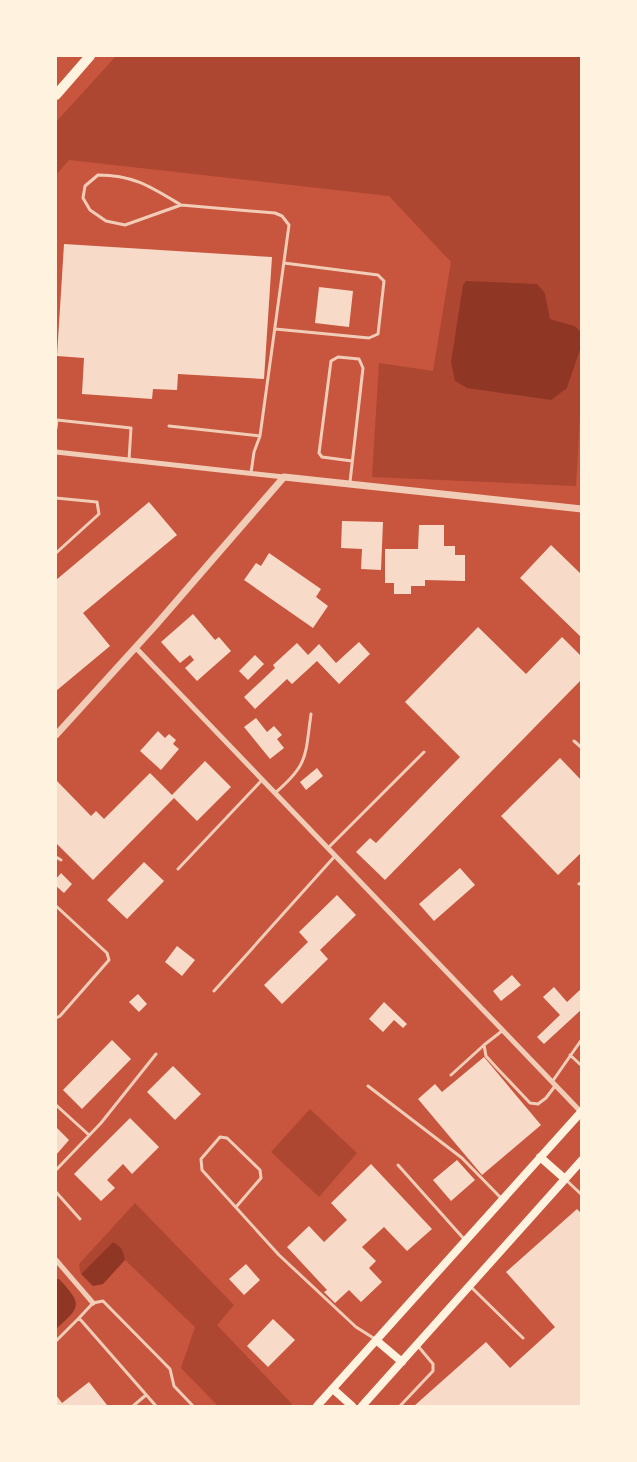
<svg xmlns="http://www.w3.org/2000/svg" width="637" height="1462" viewBox="0 0 637 1462" font-family="Cabin,sans-serif">
<style>
.green{fill:#ae4732}
.water{fill:#8f3625}
.building{fill:#f7dbc8}
.lines{fill:none;stroke-linecap:round;stroke-linejoin:round}
.service{stroke:#f1ccb7;stroke-width:3}
.minor{stroke:#f1ccb7;stroke-width:5}
.tertiary{stroke:#f1ccb7;stroke-width:7}
.primary{stroke:#fff3e0;stroke-width:8}
.motorway{stroke:#fff3e0;stroke-width:10}
</style>
<rect width="100%" height="100%" fill="#c8553d"/>
<path class="green" d="M 116,56 L 581,56 L 581,338 L 581,332 L 575,326 L 550,319 L 545,293 L 537,284 L 567,388 L 581,347 L 581,398 L 576,486 L 372,477 L 379,363 L 433,371 L 451,262 L 389,196 L 69,160 L 56,175 L 56,122 Z
M 310,1109 L 357,1153 L 319,1197 L 271,1152 Z
M 135,1203 L 234,1305 L 217,1325 L 292,1404 L 290,1406 L 218,1406 L 181,1368 L 195,1327 L 125,1260 L 124,1254 L 113,1242 L 81,1274 L 79,1264 Z"/>
<path class="water" d="M 466,281 L 537,284 L 545,293 L 550,319 L 575,326 L 581,332 L 581,347 L 567,388 L 551,400 L 467,388 L 455,381 L 451,362 L 463,285 Z
M 113,1242 C 121,1246 124,1252 125,1260 L 103,1284 L 93,1286 L 81,1274 Z
M 56,1279 L 59,1279 C 83,1305 81,1306 56,1329 Z"/>
<path class="building" d="M 64,244 L 272,257 L 264,379 L 178,374 L 177,390 L 153,389 L 152,399 L 82,394 L 84,358 L 57,356 Z
M 319,287 L 353,291 L 349,327 L 315,323 Z
M 149,502 L 177,535 L 83,613 L 110,646 L 56,691 L 56,580 Z
M 342,521 L 383,522 L 381,570 L 361,569 L 362,549 L 341,548 Z
M 419,525 L 444,525 L 444,546 L 455,546 L 455,555 L 465,555 L 465,581 L 425,580 L 425,586 L 411,586 L 411,594 L 394,594 L 394,583 L 385,583 L 385,549 L 418,549 Z
M 551,545 L 582,575 L 582,638 L 520,578 Z
M 269,553 L 321,589 L 316,597 L 328,606 L 313,628 L 244,580 L 256,563 L 261,566 Z
M 193,614 L 215,640 L 219,637 L 231,651 L 197,681 L 185,668 L 194,660 L 190,655 L 180,663 L 161,642 Z
M 478,627 L 526,674 L 562,637 L 582,657 L 582,679 L 385,880 L 356,852 L 370,838 L 376,843 L 460,757 L 405,702 Z
M 359,642 L 370,654 L 339,684 L 317,661 L 292,684 L 287,679 L 255,709 L 244,697 L 275,668 L 273,665 L 297,643 L 308,655 L 319,644 L 336,663 Z
M 255,655 L 264,664 L 248,680 L 239,671 Z
M 256,718 L 267,732 L 274,726 L 282,735 L 277,739 L 284,748 L 270,759 L 244,727 Z
M 158,731 L 165,738 L 169,734 L 176,740 L 173,744 L 179,749 L 161,770 L 140,751 Z
M 560,758 L 582,781 L 582,852 L 558,875 L 501,816 Z
M 205,761 L 231,787 L 197,821 L 174,798 L 93,880 L 56,843 L 56,780 L 91,816 L 96,811 L 104,819 L 150,773 L 172,795 Z
M 317,768 L 323,776 L 306,790 L 300,782 Z
M 144,862 L 164,881 L 127,919 L 107,900 Z
M 460,868 L 475,885 L 434,921 L 419,904 Z
M 61,873 L 72,884 L 64,893 L 56,886 L 56,879 Z
M 337,895 L 356,915 L 320,950 L 328,959 L 282,1004 L 264,985 L 308,942 L 299,932 Z
M 177,946 L 195,960 L 182,976 L 165,962 Z
M 512,975 L 521,985 L 501,1001 L 493,991 Z
M 554,987 L 567,1002 L 582,988 L 582,1009 L 544,1044 L 537,1037 L 560,1015 L 543,997 Z
M 138,994 L 147,1004 L 139,1012 L 129,1002 Z
M 384,1002 L 407,1024 L 403,1028 L 394,1020 L 383,1032 L 369,1019 Z
M 112,1040 L 131,1059 L 82,1109 L 63,1090 Z
M 484,1057 L 541,1125 L 482,1175 L 418,1099 L 435,1084 L 442,1092 Z
M 173,1066 L 201,1094 L 175,1120 L 147,1092 Z
M 130,1118 L 159,1147 L 132,1174 L 123,1164 L 107,1180 L 115,1188 L 101,1201 L 74,1174 Z
M 56,1127 L 69,1140 L 56,1155 Z
M 457,1160 L 475,1180 L 451,1201 L 433,1180 Z
M 371,1164 L 432,1229 L 407,1251 L 384,1227 L 362,1247 L 376,1261 L 369,1268 L 382,1282 L 361,1302 L 349,1290 L 335,1303 L 324,1292 L 327,1290 L 287,1247 L 309,1226 L 324,1242 L 347,1220 L 331,1203 Z
M 577,1209 L 582,1214 L 582,1406 L 414,1406 L 486,1342 L 510,1368 L 555,1327 L 506,1272 Z
M 246,1264 L 260,1280 L 244,1295 L 229,1279 Z
M 273,1319 L 295,1340 L 268,1367 L 247,1346 Z
M 89,1382 L 107,1405 L 105,1406 L 56,1406 L 56,1395 L 62,1403 Z"/>
<g class="lines">
<path class="service" d="M 181,205 C 151,187 134,175 98,175 L 85,186 L 83,198 L 90,210 L 106,221 L 125,225 L 181,205 L 275,213 L 282,216 L 289,225 L 260,436
M 275,329 L 369,338 L 378,334 L 384,281 L 378,275 L 284,263
M 169,426 L 260,436 L 254,452 L 251,473
M 56,428 L 57,420 L 131,428 L 129,460
M 350,482 L 363,368 L 359,359 L 338,357 L 331,361 L 319,453 L 322,457 L 352,461
M 56,498 L 97,502 L 99,514 L 56,553
M 574,741 L 582,748
M 275,793 C 309,764 305,756 311,714
M 328,848 L 424,752
M 56,857 L 61,860
M 178,869 L 262,780
M 579,884 L 582,882
M 56,906 L 107,953 L 109,960 L 60,1016 L 56,1018
M 214,991 L 335,856
M 502,1031 L 484,1045 L 486,1056 L 495,1066 L 530,1103 L 538,1104 L 546,1098 L 555,1086
M 570,1055 L 582,1066
M 451,1075 L 484,1045
M 552,1082 L 582,1039
M 368,1086 L 462,1158 L 501,1198
M 56,1105 L 89,1135
M 398,1165 L 464,1239
M 56,1170 L 101,1123 L 156,1054
M 566,1180 L 582,1195
M 56,1192 L 80,1219
M 236,1207 L 261,1178 L 260,1170 L 227,1138 L 220,1137 L 201,1159 L 202,1170 L 279,1255 L 356,1327 L 375,1339
M 471,1287 L 523,1338
M 56,1341 L 79,1318
M 133,1406 L 146,1395
M 156,1406 L 79,1318 L 93,1303 L 103,1301 L 170,1369 L 174,1386 L 193,1406
M 400,1406 L 433,1371 L 433,1364 L 418,1346"/>
<path class="minor" d="M 56,452 L 284,477
M 135,647 L 582,1113
M 56,1260 L 93,1303"/>
<path class="tertiary" d="M 56,735 L 155,626 L 284,477 L 582,509"/>
<path class="primary" d="M 540,1157 L 565,1179
M 376,1340 L 402,1362
M 333,1389 L 352,1406
M 317,1406 L 582,1111
M 362,1406 L 582,1160"/>
<path class="motorway" d="M 56,95 L 90,56"/>
</g>
<rect width="637" height="1462" fill="none" stroke="#fff3e0" stroke-width="114"/>
</svg>
